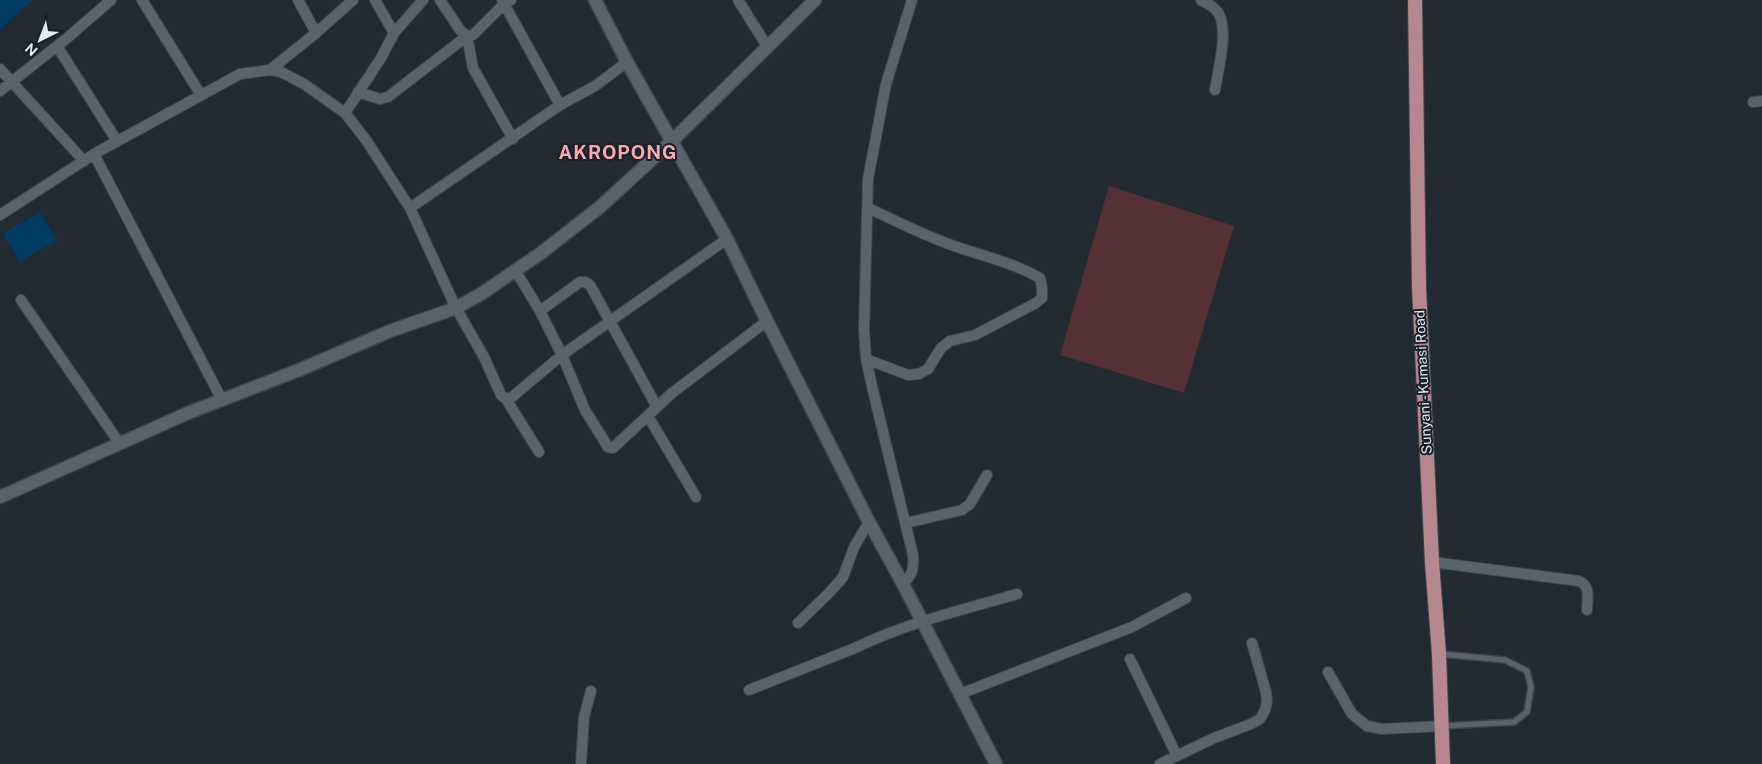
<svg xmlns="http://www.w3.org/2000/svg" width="1762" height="764" viewBox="0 0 1762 764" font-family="'Public Sans',sans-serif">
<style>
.pitch{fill:#553135}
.building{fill:#013c64}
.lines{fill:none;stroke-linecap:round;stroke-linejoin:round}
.service-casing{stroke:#3f474d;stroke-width:8}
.minor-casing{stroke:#3f474d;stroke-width:12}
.tertiary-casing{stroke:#3f474d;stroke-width:15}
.primary-casing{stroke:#3f474d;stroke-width:16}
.service{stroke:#59636c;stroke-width:5}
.minor{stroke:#59636c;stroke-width:10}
.tertiary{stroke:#59636c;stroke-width:12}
.primary{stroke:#b7878f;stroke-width:14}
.labels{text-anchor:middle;stroke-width:4;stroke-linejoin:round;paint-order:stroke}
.street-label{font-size:14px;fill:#e5eaef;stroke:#182128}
.district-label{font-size:19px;font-weight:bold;letter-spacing:1px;fill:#fba7af;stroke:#182128}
</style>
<rect width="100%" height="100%" fill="#222a32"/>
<path class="pitch" d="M 1109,186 L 1234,226 L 1184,393 L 1060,355 Z"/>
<path class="building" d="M 0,0 L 32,0 L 0,30 Z
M 40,212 L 57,240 L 20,262 L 3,234 Z"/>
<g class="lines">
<defs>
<path id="service" d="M 1441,654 L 1505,660 L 1527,671 L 1531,687 L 1527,712 L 1514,722 L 1443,726"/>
<path id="minor" d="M 142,0 L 201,95
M 298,0 L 316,33
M 375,0 L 394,33
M 440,0 L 460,30 L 467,36 L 473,35 L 504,4 L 511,0
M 502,0 L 560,105
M 738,0 L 767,46
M 1201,0 C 1206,3 1211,5 1215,9 C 1231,23 1218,71 1215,90
M 57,46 L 117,141
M 0,69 L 84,161
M 270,70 L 316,33 L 353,0
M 0,91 L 66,39 L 111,0
M 358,92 L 380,99 L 388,97 L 467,36 L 473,68 L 513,139
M 1753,102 L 1762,101
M 345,113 L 381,58 L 394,33 L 423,0
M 94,154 L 222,400
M 410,208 L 560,105 L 595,86 L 627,62
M 0,215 L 94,154 L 240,74 L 270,70 L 281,72 L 304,84 L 345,113 L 366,140 L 410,208 L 456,308 L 484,357 L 501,395 L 506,399 L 539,452
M 515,270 L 540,311 L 562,355 L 585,410 L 608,447 L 613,448 L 672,393 L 767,321
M 21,300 L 120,444
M 540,311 L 580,282 L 585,282 L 590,285 L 657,407
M 866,359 L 908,375 L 919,374 L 928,369 L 941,348 L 950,341 L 975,335 L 1036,303 L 1042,298 L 1042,288 L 1040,278 C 1010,261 977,255 946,243 C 919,233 894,220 868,208
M 506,399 L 512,397 L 562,355 L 727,239
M 648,416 L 696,497
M 906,523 L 962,510 L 970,504 L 987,475
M 1432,562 L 1579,581 C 1591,586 1587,600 1587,610
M 903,584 C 913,574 914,569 913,555 L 874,395 L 866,359 L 864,329 L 868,179 L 886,84 L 912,0
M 798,623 L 830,592 L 843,577 L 854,547 L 869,522
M 1130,659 L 1177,756
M 1328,672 L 1352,714 L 1367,726 L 1382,729 L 1442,726
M 749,690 L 855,648 C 906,623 962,610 1017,594
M 960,694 L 1132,627 L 1186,598
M 581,764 L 584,717 L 591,691
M 1160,764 L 1214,738 L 1251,724 L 1260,719 L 1265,710 L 1267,702 L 1266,692 L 1252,643"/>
<path id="tertiary" d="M 595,0 L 627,62 L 727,239 L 767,321 L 869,522 L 903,584 L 996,764
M 0,497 L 188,413 L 299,370 L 390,331 L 456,308 L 481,294 L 541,253 L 600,207 L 672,141 L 815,0"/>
<path id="primary" d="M 1415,0 L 1419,287 L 1432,562 L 1439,654 L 1443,764"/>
</defs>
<use href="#service" class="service-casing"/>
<use href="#minor" class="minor-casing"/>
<use href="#tertiary" class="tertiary-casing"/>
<use href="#primary" class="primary-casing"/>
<use href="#service" class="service"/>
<use href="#minor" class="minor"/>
<use href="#tertiary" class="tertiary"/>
<use href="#primary" class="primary"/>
</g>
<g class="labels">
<g class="street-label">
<text transform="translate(1423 382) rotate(-93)" y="5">Sunyani - Kumasi Road</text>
</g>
<g class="district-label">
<text x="618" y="159">AKROPONG</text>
</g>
</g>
<g transform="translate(40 40) rotate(222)" stroke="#182128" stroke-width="4" paint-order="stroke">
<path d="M0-4L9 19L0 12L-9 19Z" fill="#e5eaef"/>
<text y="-8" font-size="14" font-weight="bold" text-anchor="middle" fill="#e5eaef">N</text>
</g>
</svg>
